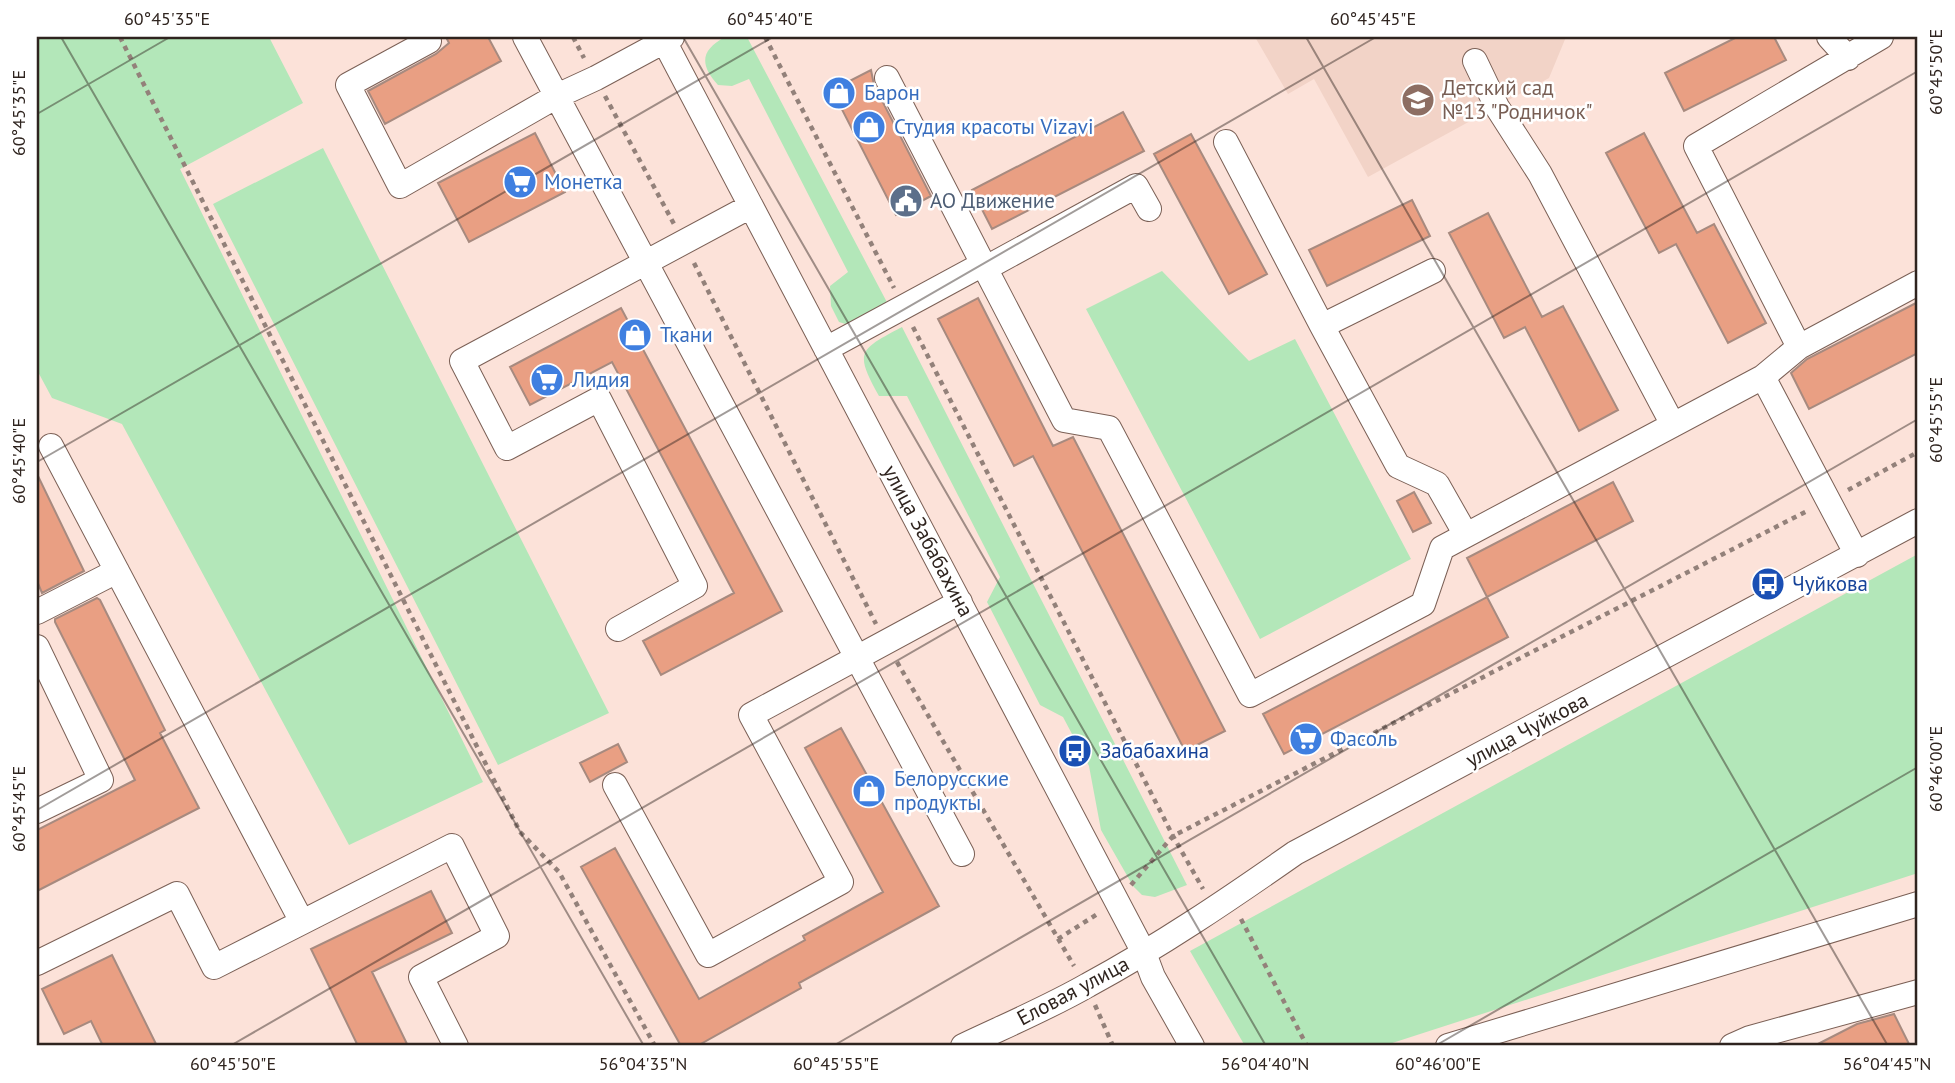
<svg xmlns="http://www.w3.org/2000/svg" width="1955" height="1083" viewBox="0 0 1955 1083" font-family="'PT Sans',sans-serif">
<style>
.built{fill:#f2d3c7}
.green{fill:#b3e7b9}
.building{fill:#e99f83;stroke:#a78a7f;stroke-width:2}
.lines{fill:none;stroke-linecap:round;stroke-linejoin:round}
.minor-casing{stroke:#7b6056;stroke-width:26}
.path{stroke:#93817a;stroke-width:4.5;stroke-dasharray:5 5;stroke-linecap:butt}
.minor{stroke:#fff;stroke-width:24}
.ticks{fill:none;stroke:#2f241f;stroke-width:2;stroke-opacity:0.45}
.labels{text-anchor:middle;stroke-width:5;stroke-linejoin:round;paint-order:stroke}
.education-label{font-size:21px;fill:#785e54;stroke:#fff;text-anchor:start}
.shop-label{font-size:21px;fill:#366cbe;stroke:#fff;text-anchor:start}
.service-label{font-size:21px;fill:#4e5e75;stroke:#fff;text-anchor:start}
.street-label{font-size:21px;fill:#2f241f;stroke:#fff}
.transit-label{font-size:21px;fill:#164399;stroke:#fff;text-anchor:start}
.neatline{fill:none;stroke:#2f241f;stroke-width:2.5}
.ticks-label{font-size:18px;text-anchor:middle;fill:#2f241f}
</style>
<rect width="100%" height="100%" fill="#fce2d9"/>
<path class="built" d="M 1255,37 L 1566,37 L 1549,78 L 1368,177 L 1314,79 L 1288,94 Z"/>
<path class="green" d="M 37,37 L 269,37 L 303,103 L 180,169 L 483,782 L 349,845 L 122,424 L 52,398 L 37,370 Z
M 725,37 L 747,37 L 890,308 L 852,326 L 839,322 L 831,306 L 830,286 L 848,272 L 749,79 L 732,86 L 718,85 C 699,64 701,50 725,37 Z
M 323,148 L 609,713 L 498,765 L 213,204 Z
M 1162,271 L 1249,361 L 1295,339 L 1411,559 L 1260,639 L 1086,309 Z
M 902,327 L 1187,885 L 1155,897 L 1142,895 L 1133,886 L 1101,830 L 1089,766 L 1063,717 L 1040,705 L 987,602 L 1000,577 L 907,396 L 879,396 C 854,351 859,350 902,327 Z
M 1918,554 L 1918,873 L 1383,1046 L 1245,1046 L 1190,951 Z"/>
<path class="building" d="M 446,37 L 488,37 L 501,61 L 385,124 L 368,91 L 436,54 L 449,43 Z
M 1737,37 L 1774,37 L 1786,60 L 1684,111 L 1665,73 Z
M 871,70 L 874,85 L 931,196 L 896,215 L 832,90 Z
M 1123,112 L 1144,151 L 992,229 L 972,190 Z
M 535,133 L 565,192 L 469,242 L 438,183 Z
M 1644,133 L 1697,233 L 1714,224 L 1766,323 L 1728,343 L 1676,244 L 1659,253 L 1606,153 Z
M 1191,134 L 1267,274 L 1229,294 L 1154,154 Z
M 1412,200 L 1430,236 L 1327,286 L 1309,250 Z
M 1488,213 L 1542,317 L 1563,306 L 1618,410 L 1579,431 L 1525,327 L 1504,338 L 1449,233 Z
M 978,298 L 1053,446 L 1073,437 L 1225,731 L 1185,751 L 1033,456 L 1014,466 L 938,319 Z
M 1918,302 L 1918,353 L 1809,409 L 1791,373 L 1807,359 Z
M 621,308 L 782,611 L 661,675 L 643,641 L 734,593 L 612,362 L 530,405 L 510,367 Z
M 37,474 L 84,571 L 42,593 L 37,581 Z
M 1613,482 L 1633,521 L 1487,597 L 1467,558 Z
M 1414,492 L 1431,523 L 1413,532 L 1397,501 Z
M 1487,597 L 1508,637 L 1284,754 L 1263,714 Z
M 97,598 L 100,600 L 165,730 L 160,733 L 199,808 L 37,891 L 37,830 L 135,780 L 55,622 L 55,619 Z
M 841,728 L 939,906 L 799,983 L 801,988 L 697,1046 L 681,1046 L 581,867 L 615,848 L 699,999 L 805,940 L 803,936 L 883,892 L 805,748 Z
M 618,744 L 627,762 L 590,782 L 580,763 Z
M 431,891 L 452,933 L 372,972 L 408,1046 L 358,1046 L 311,949 Z
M 112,955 L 157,1046 L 103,1046 L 91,1021 L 64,1034 L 42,989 Z
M 1894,1014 L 1910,1046 L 1814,1046 L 1857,1024 Z"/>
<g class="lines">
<defs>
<path id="minor" d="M 427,37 L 429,41 L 348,85 L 400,186 L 557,96 L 596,78 L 672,37
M 525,37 L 962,854
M 662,37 L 1144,953 L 1153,977 L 1192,1046
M 1829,37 L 1848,58
M 1475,61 L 1497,107 L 1540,174 L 1673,425
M 887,78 L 983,264
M 1226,142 L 1322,326 L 1398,466 L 1437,484 L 1466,535
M 986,268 L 1136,186 L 1149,209
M 1322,326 L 1433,271
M 1799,347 L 1918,283
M 826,349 L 983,264 L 1064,420 L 1109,428 L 1250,695 L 1423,604 L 1442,548 L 1763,377
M 51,446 L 302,922
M 1857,555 L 1763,377 L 1799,347 L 1696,146 L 1881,37
M 37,612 L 117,571
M 618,629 L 695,586 L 599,399 L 507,448 L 462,361 L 751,206
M 37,647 L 101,780 L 37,811
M 615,785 L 708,955 L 841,882 L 751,715 L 960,602
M 37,963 L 177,894 L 214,967 L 452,846 L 497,936 L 421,977 L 456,1046
M 963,1046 C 1005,1026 1048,1008 1088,985 C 1160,946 1228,900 1295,853 L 1918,521
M 1448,1046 L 1918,904
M 1732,1046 L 1750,1038 L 1918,992"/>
</defs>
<use href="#minor" class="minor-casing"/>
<path class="path" d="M 120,37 L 520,832 L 559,872 L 655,1046
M 573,37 L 584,58
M 765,37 L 894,288
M 605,96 L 674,224
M 694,263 L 876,624
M 913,327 L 1173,836 L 1203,889
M 1848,490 L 1918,452
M 897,662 L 1074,966
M 1131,885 L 1173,836 L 1809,510
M 1241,919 L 1307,1046
M 1058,939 L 1099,913
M 1095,1005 L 1113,1046"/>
<use href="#minor" class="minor"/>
</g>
<path class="ticks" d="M 61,37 L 644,1046M 683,37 L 1266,1046M 1306,37 L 1888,1046M 37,114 L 170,37M 37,462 L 773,37M 37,810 L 1376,37M 230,1046 L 1918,71M 833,1046 L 1918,419M 1435,1046 L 1918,767"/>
<defs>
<symbol id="shop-disc" viewBox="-11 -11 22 22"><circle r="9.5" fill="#3f7fe0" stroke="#fff"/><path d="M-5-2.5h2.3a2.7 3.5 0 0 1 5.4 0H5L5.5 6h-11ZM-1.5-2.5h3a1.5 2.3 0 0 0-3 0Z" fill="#fff"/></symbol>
<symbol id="school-disc" viewBox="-11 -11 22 22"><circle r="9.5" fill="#8d6e63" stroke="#fff"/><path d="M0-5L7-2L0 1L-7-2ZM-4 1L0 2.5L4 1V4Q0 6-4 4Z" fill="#fff"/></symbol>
<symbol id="supermarket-disc" viewBox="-11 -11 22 22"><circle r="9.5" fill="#3f7fe0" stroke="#fff"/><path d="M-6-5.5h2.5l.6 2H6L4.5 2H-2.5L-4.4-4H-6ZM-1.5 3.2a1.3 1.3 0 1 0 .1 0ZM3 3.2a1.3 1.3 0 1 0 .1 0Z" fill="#fff"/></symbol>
<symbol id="civic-disc" viewBox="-11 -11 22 22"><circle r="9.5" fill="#5c6f8a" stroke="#fff"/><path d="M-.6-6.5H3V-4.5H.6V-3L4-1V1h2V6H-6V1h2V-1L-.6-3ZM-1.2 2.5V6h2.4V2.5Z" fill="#fff"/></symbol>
<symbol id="bus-disc" viewBox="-11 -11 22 22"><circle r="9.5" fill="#1a4fb4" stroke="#fff"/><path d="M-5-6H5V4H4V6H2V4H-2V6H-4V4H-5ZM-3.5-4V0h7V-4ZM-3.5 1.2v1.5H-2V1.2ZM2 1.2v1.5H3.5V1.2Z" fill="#fff"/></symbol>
</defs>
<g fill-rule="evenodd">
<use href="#shop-disc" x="820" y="74" width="38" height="38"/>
<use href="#school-disc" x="1399" y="81" width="38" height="38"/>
<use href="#shop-disc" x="850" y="108" width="38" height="38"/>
<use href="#supermarket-disc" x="501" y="163" width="38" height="38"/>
<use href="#civic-disc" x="887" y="182" width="38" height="38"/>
<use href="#shop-disc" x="616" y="316" width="38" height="38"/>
<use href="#supermarket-disc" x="528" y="361" width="38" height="38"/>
<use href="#bus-disc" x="1749" y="565" width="38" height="38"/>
<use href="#supermarket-disc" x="1287" y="720" width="38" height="38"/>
<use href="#bus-disc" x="1056" y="732" width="38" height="38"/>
<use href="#shop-disc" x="850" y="772" width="38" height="38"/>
</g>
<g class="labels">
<g class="education-label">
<text x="1442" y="95">Детский сад<tspan x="1442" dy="24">№13 "Родничок"</tspan></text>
</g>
<g class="shop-label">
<text x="864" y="100">Барон</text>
<text x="894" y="134">Студия красоты Vizavi</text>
<text x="544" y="189">Монетка</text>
<text x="660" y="342">Ткани</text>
<text x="572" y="387">Лидия</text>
<text x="1330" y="746">Фасоль</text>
<text x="894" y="786">Белорусские<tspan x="894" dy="24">продукты</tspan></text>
</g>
<g class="service-label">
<text x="930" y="208">АО Движение</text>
</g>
<g class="street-label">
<text transform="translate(928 541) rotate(62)" y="7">улица Забабахина</text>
<text transform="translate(1527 730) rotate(-28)" y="7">улица Чуйкова</text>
<text transform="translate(1073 991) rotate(-28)" y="7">Еловая улица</text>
</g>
<g class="transit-label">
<text x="1792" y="591">Чуйкова</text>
<text x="1100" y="758">Забабахина</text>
</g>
</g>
<rect width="1955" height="1083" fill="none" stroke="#ffffff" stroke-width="77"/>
<rect x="38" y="38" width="1878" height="1006" class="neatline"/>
<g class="ticks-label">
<text x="167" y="25">60°45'35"E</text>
<text x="770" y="25">60°45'40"E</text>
<text x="1373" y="25">60°45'45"E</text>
<text transform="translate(1936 72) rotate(-90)" y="6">60°45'50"E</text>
<text transform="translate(19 113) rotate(-90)" y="6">60°45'35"E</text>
<text transform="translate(1936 420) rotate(-90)" y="6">60°45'55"E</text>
<text transform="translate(19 461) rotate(-90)" y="6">60°45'40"E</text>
<text transform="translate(1936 769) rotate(-90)" y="6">60°46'00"E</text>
<text transform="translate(19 809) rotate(-90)" y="6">60°45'45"E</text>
<text x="233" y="1070">60°45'50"E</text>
<text x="643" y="1070">56°04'35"N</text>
<text x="836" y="1070">60°45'55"E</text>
<text x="1265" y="1070">56°04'40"N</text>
<text x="1438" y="1070">60°46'00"E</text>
<text x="1887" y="1070">56°04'45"N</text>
</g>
</svg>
